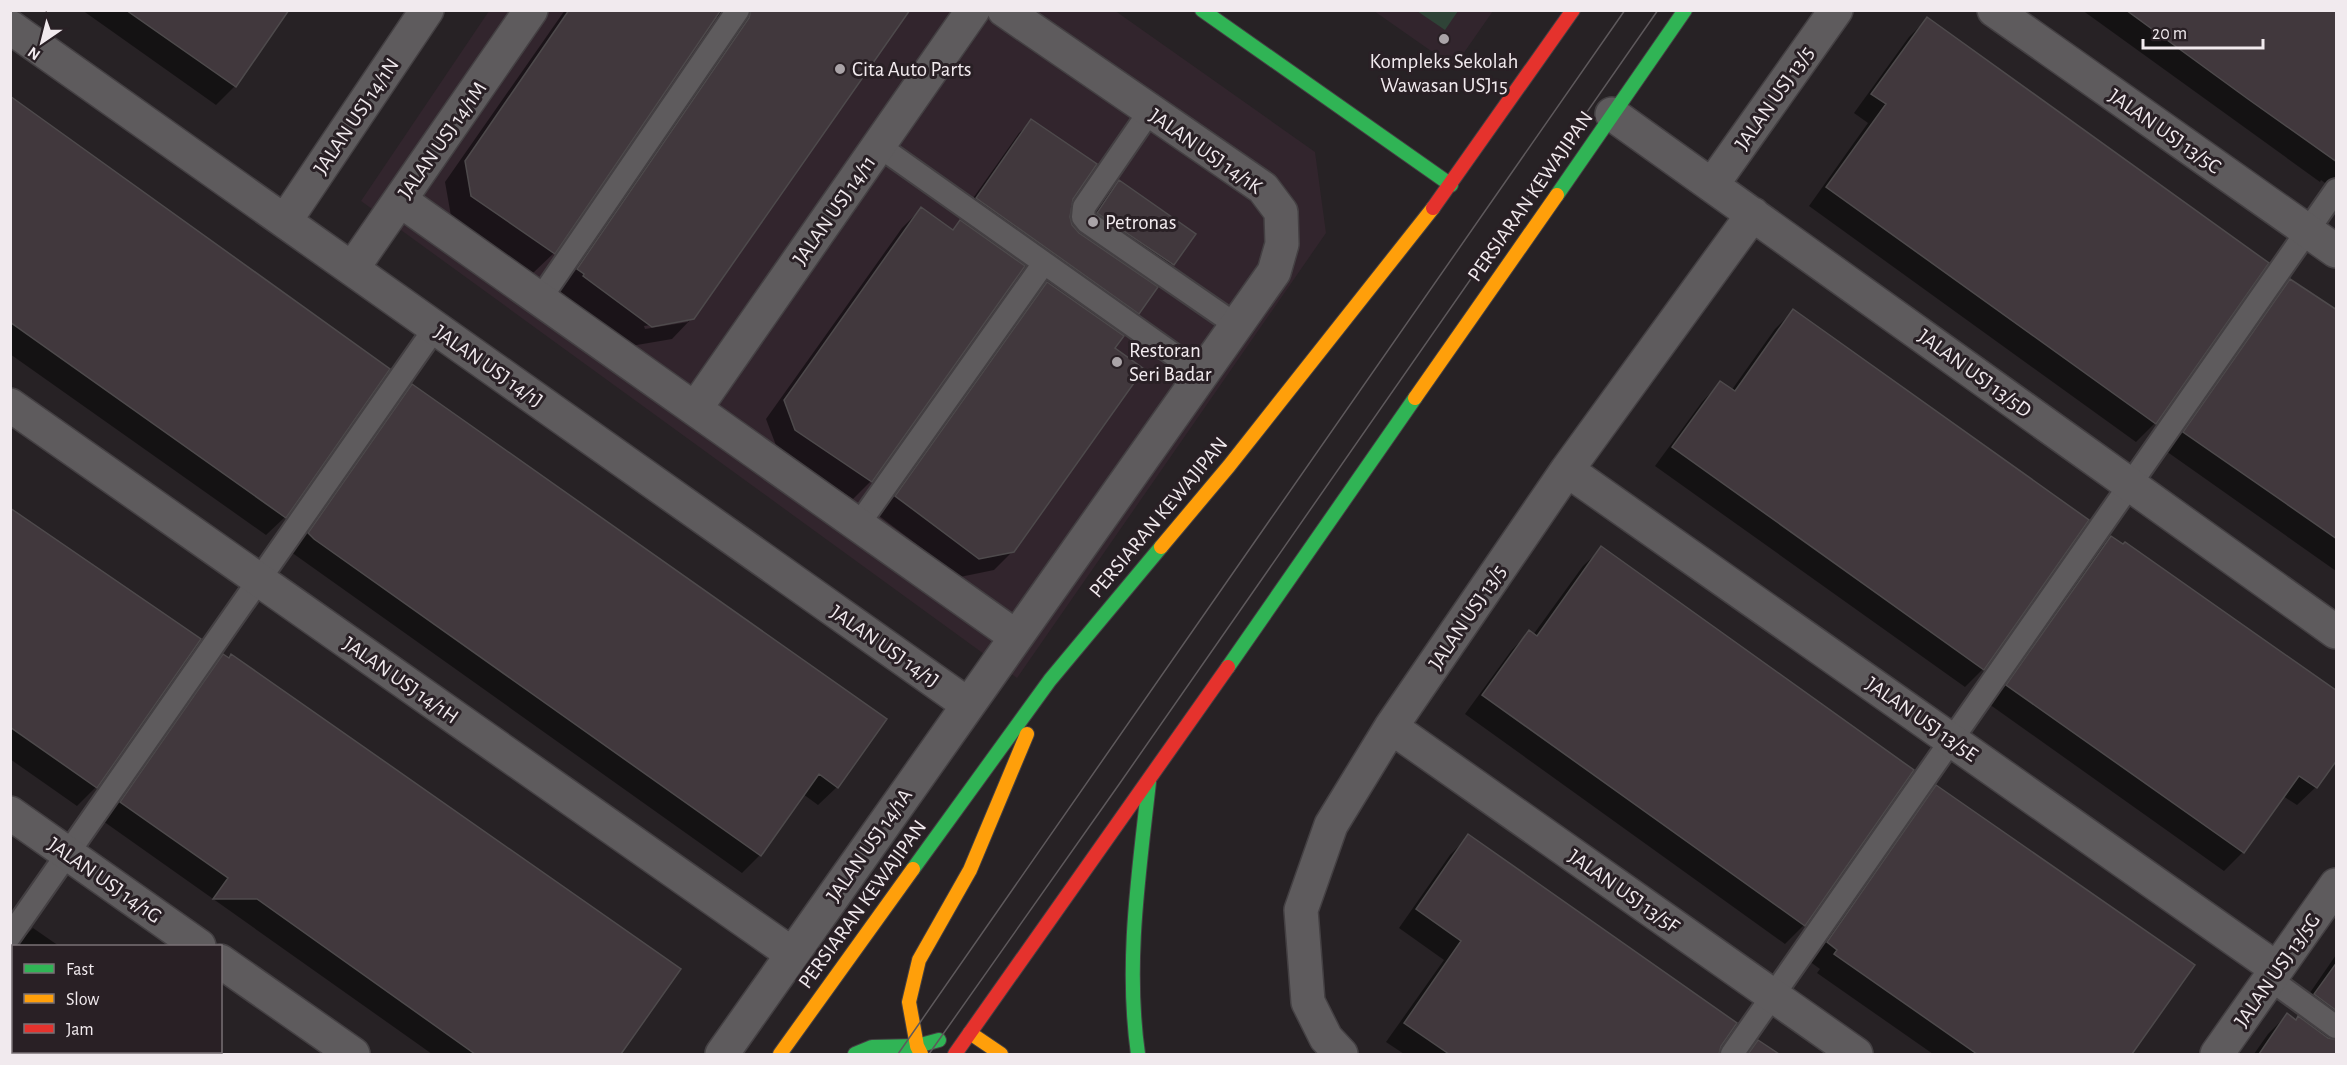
<svg xmlns="http://www.w3.org/2000/svg" width="2347" height="1065" viewBox="0 0 2347 1065" font-family="'Alegreya Sans',sans-serif">
<style>
.built{fill:#32252d}
.green{fill:#2f4337}
.shadow{fill:#0007;fill-rule:evenodd}
.building{fill:#41383d;stroke:#4e4a4c;stroke-width:1.5}
.lines{fill:none;stroke-linecap:round;stroke-linejoin:round}
.lane-casing{stroke:#444043;stroke-width:26}
.street-casing{stroke:#444043;stroke-width:36}
.fast-casing{stroke:#444043;stroke-width:16}
.slow-casing{stroke:#444043;stroke-width:16}
.jam-casing{stroke:#444043;stroke-width:16}
.lane{stroke:#5e5b5d;stroke-width:22}
.street{stroke:#5e5b5d;stroke-width:33}
.fast{stroke:#30b455;stroke-width:14}
.slow{stroke:#ff9f0a;stroke-width:14}
.jam{stroke:#e5322d;stroke-width:14}
.tram{stroke:#5e595c;stroke-width:1.5}
.poi-dot{fill:#aaa4a8;stroke:#292025;stroke-width:2}
.labels{text-anchor:middle;stroke-width:6;stroke-linejoin:round;paint-order:stroke}
.poi-label{font-size:21px;fill:#f1eaee;stroke:#292025;text-anchor:start}
.street-label{font-size:21px;fill:#f1eaee;stroke:#292025}
</style>
<rect width="100%" height="100%" fill="#272225"/>
<path class="built" d="M 1114,10 L 1315,152 L 1326,233 L 1017,678 L 361,201 L 489,11 Z
M 1374,11 L 1493,11 L 1454,67 Z"/>
<path class="green" d="M 1417,11 L 1458,11 L 1445,30 Z"/>
<path class="shadow" d="M 82,10 L 287,10 L 235,86 L 216,105 Z
M 565,10 L 908,10 L 692,318 L 672,339 L 631,346 L 564,297 L 565,295 L 558,290 L 726,19 L 715,17 L 554,253 L 533,273 L 451,216 L 445,182 ZM 688,319 L 688,322 L 645,329 L 644,326 Z
M 2082,10 L 2336,10 L 2336,191 L 2321,180 L 2320,182 Z
M 1927,19 L 2267,263 L 2155,423 L 2136,442 L 1809,206 L 1868,123 L 1854,113 L 1909,37 Z
M 10,98 L 285,517 L 266,535 L 10,354 Z
M 1032,121 L 1071,199 L 1068,216 L 1071,226 L 1138,313 L 1126,325 L 964,211 L 1019,133 Z
M 1119,182 L 1194,235 L 1163,273 L 1089,221 L 1110,191 Z
M 921,209 L 951,231 L 960,222 L 871,481 L 853,499 L 777,448 L 766,419 L 902,228 Z
M 2291,281 L 2336,313 L 2336,571 L 2166,451 L 2272,299 Z
M 1047,284 L 1013,551 L 994,570 L 960,577 L 878,515 L 1029,302 Z
M 1793,311 L 1983,669 L 1965,687 L 1655,466 L 1702,402 L 1720,383 L 1731,391 L 1775,329 Z
M 412,386 L 837,787 L 818,805 L 803,794 L 760,855 L 742,873 L 291,552 L 394,405 Z
M 10,510 L 199,639 L 96,787 L 77,806 L 10,759 Z
M 2111,538 L 2316,787 L 2297,805 L 2283,796 L 2243,852 L 2224,871 L 1989,704 L 2092,556 Z
M 1602,548 L 1804,925 L 1785,944 L 1465,714 L 1511,651 L 1529,632 L 1533,635 L 1583,566 Z
M 224,656 L 679,970 L 620,1054 L 432,1054 L 103,821 L 205,675 Z
M 1937,787 L 2193,966 L 2130,1054 L 1933,1054 L 1817,973 L 1820,969 L 1809,961 L 1918,806 Z
M 1469,836 L 1717,1052 L 1717,1054 L 1404,1054 L 1386,1042 L 1444,960 L 1399,928 L 1450,855 Z
M 33,928 L 59,946 L 15,946 Z
M 14,949 L 14,1052 L 208,1052 L 212,1054 L 10,1054 L 10,951 Z
M 2336,955 L 2336,1054 L 2254,1054 L 2268,1034 L 2287,1015 L 2295,1021 L 2300,1016 L 2296,1013 Z
M 1759,1042 L 1777,1054 L 1746,1054 Z"/>
<path class="building" d="M 126,10 L 289,10 L 236,87 Z
M 569,10 L 721,10 L 555,254 L 471,196 L 465,161 Z
M 751,10 L 910,10 L 694,319 L 652,327 L 583,276 L 584,274 L 577,269 L 749,18 Z
M 2126,10 L 2337,10 L 2337,162 L 2248,99 Z
M 1927,17 L 2269,263 L 2156,424 L 1826,187 L 1886,104 L 1871,94 Z
M 10,96 L 390,369 L 286,518 L 10,322 Z
M 1031,119 L 1097,164 L 1073,199 L 1070,217 L 1072,225 L 1079,233 L 1158,287 L 1139,314 L 976,198 Z
M 1119,180 L 1196,234 L 1174,265 L 1097,213 Z
M 921,207 L 953,230 L 960,220 L 1025,266 L 872,482 L 795,430 L 784,400 Z
M 2290,279 L 2337,310 L 2337,539 L 2183,432 Z
M 1047,282 L 1124,336 L 1115,348 L 1144,369 L 1014,552 L 979,559 L 895,496 Z
M 1793,309 L 2089,520 L 1984,670 L 1672,447 L 1720,381 L 1735,391 Z
M 412,384 L 887,719 L 838,788 L 819,774 L 761,856 L 314,539 L 308,533 Z
M 10,508 L 201,639 L 97,788 L 10,727 Z
M 2111,536 L 2123,544 L 2125,542 L 2337,691 L 2337,760 L 2317,788 L 2299,776 L 2244,853 L 2006,685 Z
M 1601,546 L 1914,770 L 1805,926 L 1482,695 L 1529,630 L 1537,636 Z
M 223,654 L 229,658 L 231,654 L 681,969 L 621,1054 L 475,1054 L 257,899 L 213,899 L 228,878 L 120,802 Z
M 1936,785 L 2195,965 L 2132,1054 L 1977,1054 L 1834,954 L 1837,950 L 1827,942 Z
M 1468,834 L 1737,1023 L 1721,1046 L 1719,1054 L 1449,1054 L 1404,1023 L 1461,941 L 1416,909 Z
M 2337,962 L 2337,1011 L 2314,994 Z
M 2287,1013 L 2296,1020 L 2298,1016 L 2328,1038 L 2337,1040 L 2337,1054 L 2259,1054 Z
M 1758,1040 L 1779,1054 L 1748,1054 Z"/>
<g class="lines">
<defs>
<path id="lane" d="M 1150,111 L 1084,207 L 1083,217 L 1087,222 L 1236,325
M 879,146 L 1201,374
M 540,299 L 738,10
M 858,525 L 1044,263
M 10,936 L 435,328
M 2270,979 L 2336,1027
M 1732,1054 L 2336,190"/>
<path id="street" d="M 1994,10 L 2336,251
M 10,27 L 967,704
M 1612,114 L 2336,632
M 1712,185 L 1836,10
M 400,200 L 1015,636
M 285,221 L 427,10
M 352,269 L 531,10
M 10,405 L 792,954
M 695,409 L 973,10
M 1567,470 L 2277,969
M 1391,727 L 1856,1054
M 10,813 L 199,946
M 220,961 L 353,1054
M 722,1054 L 1274,272 L 1282,244 L 1281,212 L 1263,188 L 1004,10
M 1341,1054 L 1326,1038 L 1308,1002 L 1301,910 L 1331,825 L 1391,727 L 1567,470 L 1753,214
M 2217,1054 L 2336,885"/>
<path id="fast" d="M 1202,10 L 1451,185
M 1557,195 L 1685,10
M 1228,667 L 1415,398
M 913,869 L 1050,680 L 1161,547
M 855,1054 L 872,1047 L 917,1046 L 939,1040
M 1138,1054 C 1125,963 1139,873 1149,782"/>
<path id="slow" d="M 1415,398 L 1557,195
M 1161,547 L 1229,466 L 1433,208
M 970,1033 L 1001,1054
M 780,1054 L 913,869
M 921,1054 L 917,1046 L 909,1002 L 919,960 L 970,870 L 1027,734"/>
<path id="jam" d="M 1433,208 L 1573,10
M 955,1054 L 1228,667"/>
</defs>
<use href="#lane" class="lane-casing"/>
<use href="#street" class="street-casing"/>
<use href="#fast" class="fast-casing"/>
<use href="#slow" class="slow-casing"/>
<use href="#jam" class="jam-casing"/>
<use href="#lane" class="lane"/>
<use href="#street" class="street"/>
<use href="#fast" class="fast"/>
<use href="#slow" class="slow"/>
<use href="#jam" class="jam"/>
<path class="tram" d="M 898,1054 L 1625,10
M 929,1054 L 1120,783 L 1658,10"/>
</g>
<g class="poi-dot">
<circle cx="1444" cy="39" r="6"/>
<circle cx="840" cy="69" r="6"/>
<circle cx="1093" cy="222" r="6"/>
<circle cx="1117" cy="362" r="6"/>
</g>
<g class="labels">
<g class="poi-label">
<text x="1444" y="68" text-anchor="middle">Kompleks Sekolah<tspan x="1444" dy="24">Wawasan USJ15</tspan></text>
<text x="852" y="76">Cita Auto Parts</text>
<text x="1105" y="229">Petronas</text>
<text x="1129" y="357">Restoran<tspan x="1129" dy="24">Seri Badar</tspan></text>
</g>
<g class="street-label">
<text transform="translate(1774 98) rotate(-55)" y="7">JALAN USJ 13/5</text>
<text transform="translate(356 116) rotate(-56)" y="7">JALAN USJ 14/1N</text>
<text transform="translate(2165 131) rotate(35)" y="7">JALAN USJ 13/5C</text>
<text transform="translate(442 140) rotate(-55)" y="7">JALAN USJ 14/1M</text>
<text transform="translate(1206 151) rotate(35)" y="7">JALAN USJ 14/1K</text>
<text transform="translate(1530 196) rotate(-55)" y="7">PERSIARAN KEWAJIPAN</text>
<text transform="translate(834 210) rotate(-55)" y="7">JALAN USJ 14/11</text>
<text transform="translate(489 366) rotate(35)" y="7">JALAN USJ 14/1J</text>
<text transform="translate(1975 373) rotate(36)" y="7">JALAN USJ 13/5D</text>
<text transform="translate(1158 517) rotate(-50)" y="7">PERSIARAN KEWAJIPAN</text>
<text transform="translate(1467 617) rotate(-56)" y="7">JALAN USJ 13/5</text>
<text transform="translate(885 646) rotate(35)" y="7">JALAN USJ 14/1J</text>
<text transform="translate(401 680) rotate(35)" y="7">JALAN USJ 14/1H</text>
<text transform="translate(1922 719) rotate(35)" y="7">JALAN USJ 13/5E</text>
<text transform="translate(869 845) rotate(-55)" y="7">JALAN USJ 14/1A</text>
<text transform="translate(105 880) rotate(35)" y="7">JALAN USJ 14/1G</text>
<text transform="translate(1624 891) rotate(35)" y="7">JALAN USJ 13/5F</text>
<text transform="translate(862 904) rotate(-54)" y="7">PERSIARAN KEWAJIPAN</text>
<text transform="translate(2277 970) rotate(-55)" y="7">JALAN USJ 13/5G</text>
</g>
</g>
<rect width="2347" height="1065" fill="none" stroke="#f1eaee" stroke-width="24"/>
<rect x="12" y="945" width="210" height="108" fill="#292025" stroke="#797175" stroke-width="1.5"/>
<rect x="24" y="964" width="30" height="9" fill="#30b455" stroke="#797175" stroke-width="1.5"/>
<text x="66" y="975" font-size="18" fill="#f1eaee">Fast</text>
<rect x="24" y="994" width="30" height="9" fill="#ff9f0a" stroke="#797175" stroke-width="1.5"/>
<text x="66" y="1005" font-size="18" fill="#f1eaee">Slow</text>
<rect x="24" y="1024" width="30" height="9" fill="#e5322d" stroke="#797175" stroke-width="1.5"/>
<text x="66" y="1035" font-size="18" fill="#f1eaee">Jam</text>
<g transform="translate(42 42) rotate(215)" stroke="#292025" stroke-width="4.5" paint-order="stroke">
<path d="M0-4.5L10 22L0 15L-10 22Z" fill="#f1eaee"/>
<text y="-9" font-size="16" font-weight="bold" text-anchor="middle" fill="#f1eaee">N</text>
</g>
<path d="M2143 39v9h120v-9" fill="none" stroke="#f1eaee" stroke-width="3"/>
<text x="2152" y="39" font-size="18" fill="#f1eaee" stroke="#292025" stroke-width="4.5" paint-order="stroke">20 m</text>
</svg>
